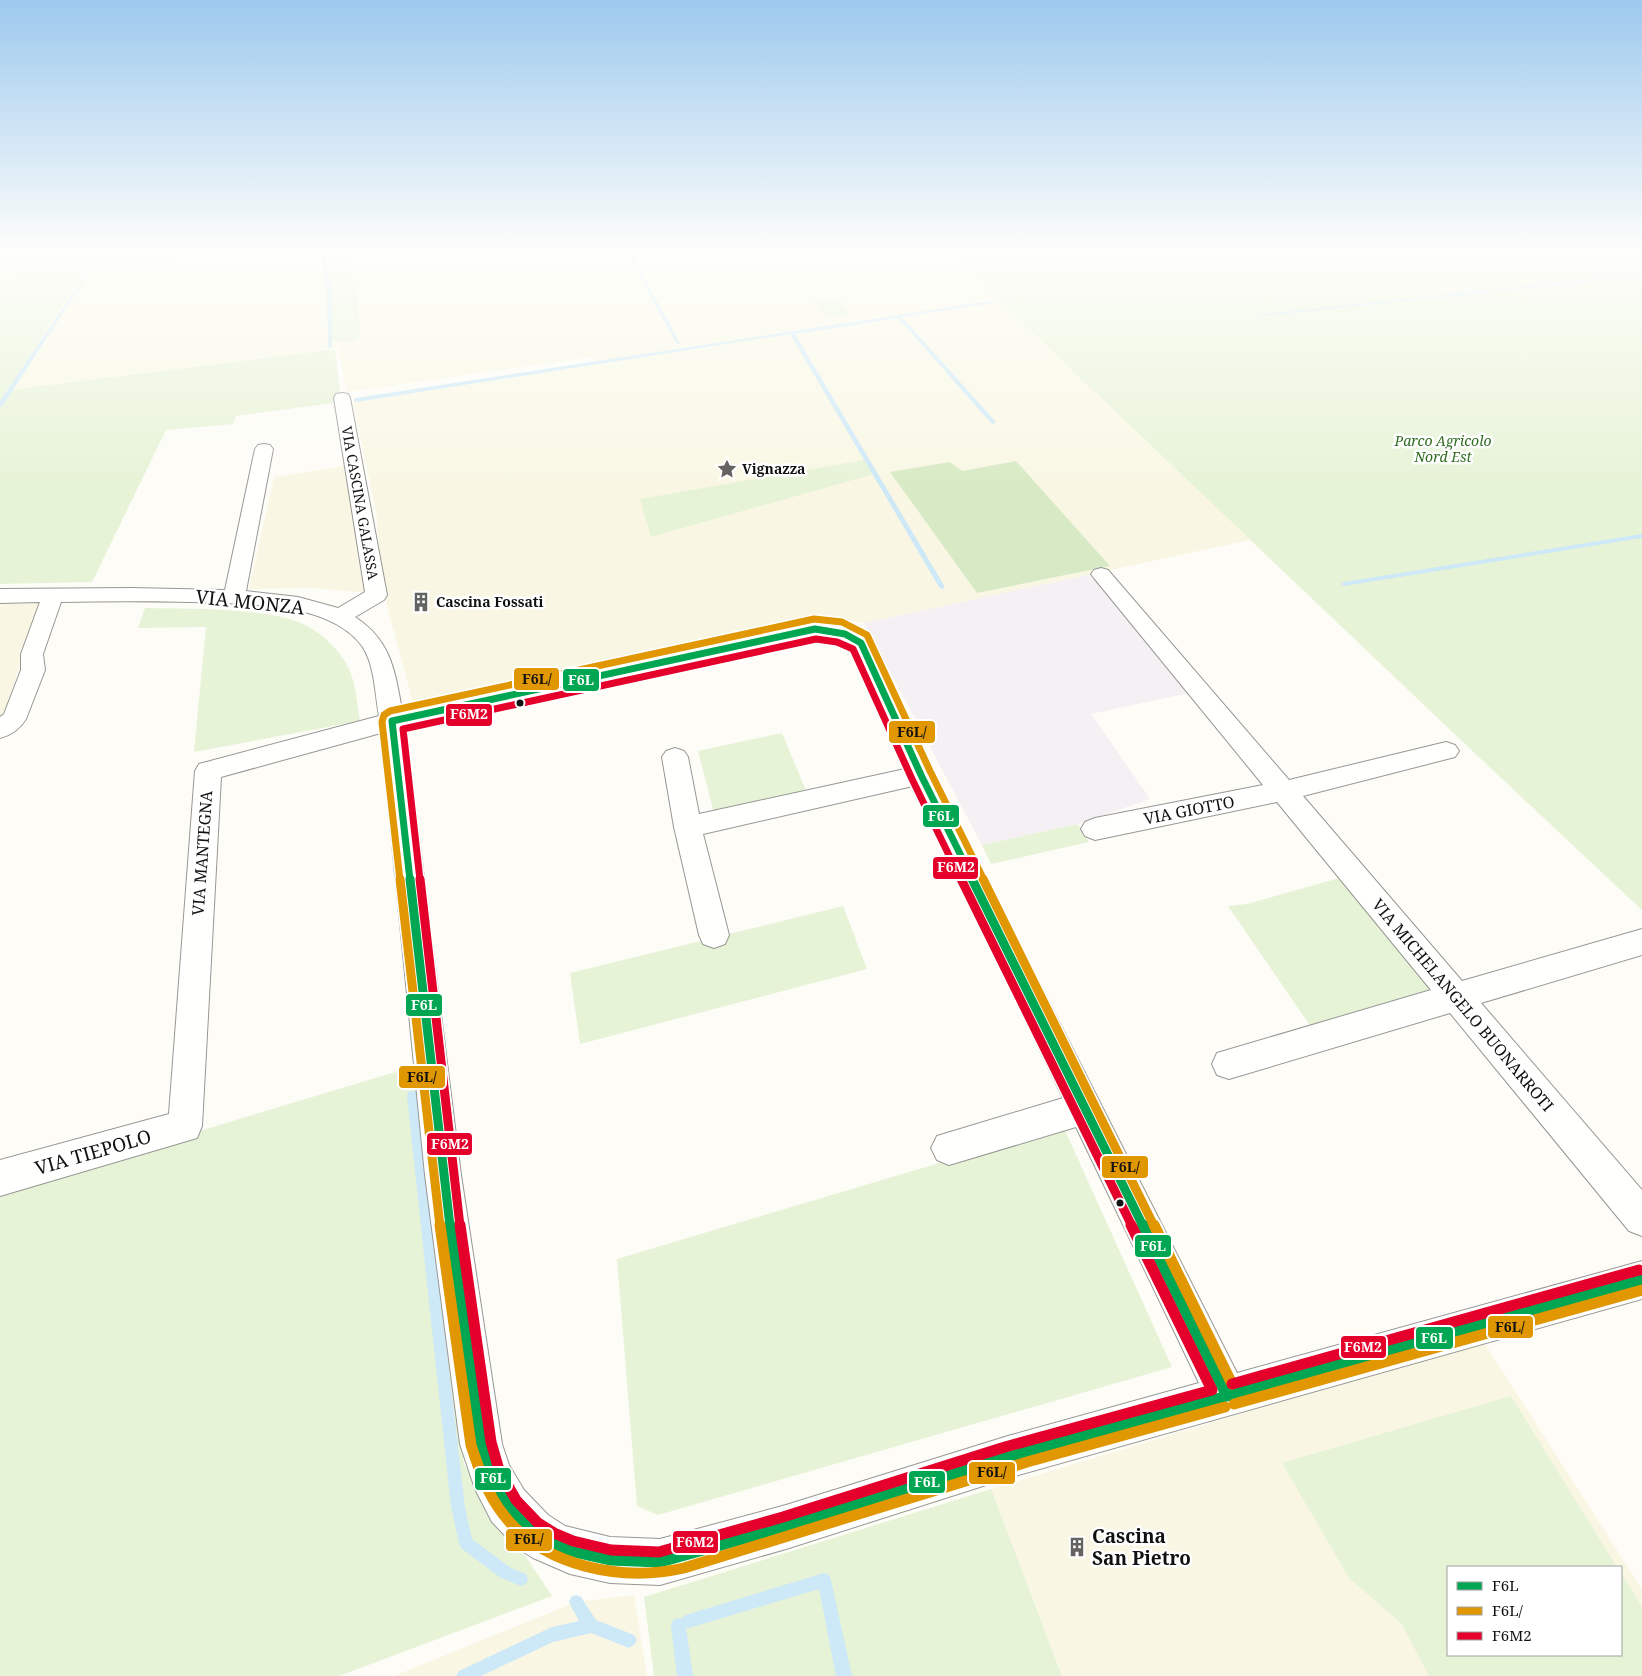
<svg xmlns="http://www.w3.org/2000/svg" width="1642" height="1676" viewBox="0 0 1642 1676" font-family="'Noto Serif',serif">
<style>
.industrial{fill:#f5f0f3}
.farmland{fill:#f9f7e4;fill-rule:evenodd}
.green{fill:#e7f3d7}
.forest{fill:#d8eac5}
.lines{fill:none;stroke-linecap:round;stroke-linejoin:round}
.stream{fill:#cde8f7;fill-rule:evenodd}
.minor-casing{stroke:#979795;stroke-width:2}
.minor{fill:#fffffe;fill-rule:evenodd}
.bus-1-far2-casing{stroke:#fff;stroke-width:10}
.bus-1-far1-casing{stroke:#fff;stroke-width:12}
.bus-1-casing{stroke:#fff;stroke-width:15}
.bus-2-far2-casing{stroke:#fff;stroke-width:10}
.bus-2-far1-casing{stroke:#fff;stroke-width:12}
.bus-2-casing{stroke:#fff;stroke-width:15}
.bus-3-far2-casing{stroke:#fff;stroke-width:10}
.bus-3-far1-casing{stroke:#fff;stroke-width:12}
.bus-3-casing{stroke:#fff;stroke-width:15}
.bus-1-far2{stroke:#00a651;stroke-width:7}
.bus-1-far1{stroke:#00a651;stroke-width:9}
.bus-1{stroke:#00a651;stroke-width:11}
.bus-2-far2{stroke:#e09702;stroke-width:7}
.bus-2-far1{stroke:#e09702;stroke-width:9}
.bus-2{stroke:#e09702;stroke-width:11}
.bus-3-far2{stroke:#e4002b;stroke-width:7}
.bus-3-far1{stroke:#e4002b;stroke-width:9}
.bus-3{stroke:#e4002b;stroke-width:11}
.bus-dot{fill:#111;stroke:#fff;stroke-width:2}
.labels{text-anchor:middle;stroke-width:5;stroke-linejoin:round;paint-order:stroke}
.far-park-label{font-size:14px;font-style:italic;fill:#2f6b1f;stroke:#fff}
.far-poi-label{font-size:14px;font-weight:bold;fill:#111;stroke:#fff;text-anchor:start}
.far-street-label{font-size:14px;fill:#111;stroke:#fff}
.street-label{font-size:16px;fill:#111;stroke:#fff}
.near-street-label{font-size:19px;fill:#111;stroke:#fff}
.near-poi-label{font-size:19px;font-weight:bold;fill:#111;stroke:#fff;text-anchor:start}
.line-badge{stroke:#fff;stroke-width:2}
.badge-label{font-size:14px;text-anchor:middle;font-weight:bold;fill:#fff}
.pale-badge-label{font-size:14px;text-anchor:middle;font-weight:bold;fill:#111}
</style>
<rect width="100%" height="100%" fill="#fdfcf7"/>
<path class="industrial" d="M 1090,574 L 1194,692 L 1091,714 L 1150,799 L 1078,824 L 982,845 L 864,623 Z"/>
<path class="farmland" d="M 0,250 L 1642,250 L 1642,910 L 1250,540 L 864,623 L 819,616 L 678,648 L 413,703 L 382,587 L 376,511 L 353,402 L 595,365 L 593,357 L 347,392 L 338,348 L 9,390 L 84,270 L 0,278 Z
M 350,465 L 370,593 L 312,588 L 249,589 L 274,477 Z
M 0,599 L 41,599 L 2,722 L 0,722 Z
M 1483,1341 L 1642,1589 L 1642,1676 L 1062,1676 L 991,1489 ZM 1448,1567 L 1621,1567 L 1621,1655 L 1448,1655 Z
M 634,1595 L 647,1676 L 394,1676 L 576,1602 Z"/>
<path class="green" d="M 0,250 L 300,250 L 84,271 L 9,390 L 335,349 L 341,402 L 236,416 L 233,424 L 166,430 L 92,582 L 0,584 L 0,278 L 21,276 L 0,276 Z
M 303,250 L 355,250 L 360,337 C 352,344 341,342 331,340 C 326,327 329,311 327,297 C 325,283 320,268 322,254 Z
M 946,250 L 1642,250 L 1642,910 L 1466,745 Z
M 838,298 L 851,315 L 826,318 L 813,301 Z
M 864,460 L 874,474 L 651,537 L 640,499 Z
M 145,608 C 186,609 272,607 307,626 C 325,636 340,650 349,669 C 356,684 357,705 360,721 L 194,752 L 206,627 L 138,628 Z
M 782,733 L 807,793 L 714,813 L 698,751 Z
M 1078,824 L 1089,842 L 991,864 L 982,845 Z
M 1343,877 L 1439,989 L 1311,1027 L 1228,906 L 1247,904 Z
M 843,906 L 867,969 L 580,1044 L 570,973 Z
M 419,1065 L 464,1464 L 552,1596 L 339,1676 L 0,1676 L 0,1191 Z
M 1063,1126 L 1172,1367 L 658,1515 L 637,1506 L 617,1259 Z
M 1511,1396 L 1617,1567 L 1448,1567 L 1448,1655 L 1621,1655 L 1621,1572 L 1642,1607 L 1642,1676 L 1429,1676 L 1401,1623 L 1349,1578 L 1282,1463 Z
M 991,1489 L 1062,1676 L 654,1676 L 644,1597 Z"/>
<path class="forest" d="M 1016,461 L 1110,566 L 977,593 L 890,472 L 950,462 L 962,471 Z"/>
<g class="lines">
<path class="stream" d="M 320,250 L 324,250 L 331,288 L 332,347 L 330,348 L 328,347 L 327,288 Z
M 625,250 L 629,250 L 680,343 L 680,344 L 676,343 Z
M 89,269 L 91,270 L 3,405 L 0,407 L 0,401 Z
M 1642,274 L 1642,276 L 1262,316 L 1260,315 L 1262,314 Z
M 991,301 L 993,302 L 993,303 L 902,317 L 995,421 L 996,422 L 993,424 L 991,423 L 898,318 L 795,334 L 945,587 L 942,589 L 939,587 L 790,334 L 356,402 L 353,400 L 356,398 Z
M 1642,534 L 1642,538 L 1344,586 L 1341,584 L 1344,582 Z
M 412,1091 L 416,1092 L 417,1096 L 465,1507 L 472,1539 L 511,1568 L 526,1574 L 528,1579 L 526,1584 L 521,1586 L 501,1578 L 461,1548 L 459,1543 L 451,1507 L 407,1096 L 408,1092 Z
M 824,1573 L 829,1575 L 831,1580 L 852,1676 L 836,1676 L 819,1589 L 689,1628 L 686,1627 L 693,1676 L 677,1676 L 671,1625 L 673,1620 L 678,1618 L 682,1619 L 684,1616 L 689,1614 Z
M 576,1595 L 581,1597 L 596,1620 L 634,1635 L 637,1640 L 634,1645 L 629,1648 L 591,1633 L 553,1642 L 481,1676 L 456,1676 L 459,1671 L 552,1627 L 579,1621 L 569,1602 L 571,1597 Z"/>
<defs>
<path id="minor" d="M 342,393 L 348,394 L 350,398 L 387,595 L 384,600 L 355,617 C 391,640 395,671 402,710 L 815,622 L 847,627 L 869,638 L 934,775 L 1237,1373 L 1642,1261 L 1642,1299 L 1008,1478 L 786,1549 L 660,1585 L 610,1583 L 570,1574 L 533,1558 L 516,1547 L 492,1522 L 475,1489 L 460,1444 L 425,1175 L 381,733 L 221,777 L 202,1126 L 197,1138 L 0,1196 L 0,1160 L 169,1114 L 195,771 L 199,764 L 379,716 C 375,695 375,665 362,646 C 350,629 327,618 308,613 C 281,605 253,605 225,603 C 171,601 116,601 61,602 L 43,654 L 45,670 L 26,719 C 20,729 11,735 0,738 L 0,717 L 4,714 L 21,670 L 21,654 L 40,602 L 0,603 L 0,589 L 131,588 L 225,590 L 255,449 L 258,445 L 264,444 L 270,445 L 273,449 L 246,591 L 298,597 L 338,608 L 365,592 L 334,398 L 336,394 ZM 815,636 L 836,638 L 851,647 L 905,769 L 699,814 L 688,757 L 684,751 L 675,748 L 666,751 L 662,757 L 674,827 L 699,935 L 703,944 L 714,948 L 725,944 L 729,935 L 703,834 L 913,786 L 1063,1098 L 937,1136 L 931,1148 L 937,1160 L 949,1165 L 1076,1127 L 1199,1383 L 1008,1436 L 786,1505 L 660,1539 L 610,1537 L 565,1526 L 548,1515 L 524,1490 L 509,1465 L 502,1444 L 461,1175 L 405,726 Z
M 1101,568 L 1108,570 L 1289,780 L 1446,742 L 1455,745 L 1459,751 L 1455,757 L 1303,796 L 1462,981 L 1642,929 L 1642,955 L 1481,1003 L 1642,1190 L 1642,1236 L 1629,1231 L 1450,1013 L 1229,1079 L 1217,1075 L 1212,1064 L 1217,1053 L 1431,990 L 1277,802 L 1095,840 L 1085,836 L 1081,829 L 1085,822 L 1095,818 L 1263,785 L 1094,578 L 1091,574 L 1094,570 Z"/>
</defs>
<use href="#minor" class="minor-casing"/>
<use href="#minor" class="minor"/>
<defs>
<path id="bus-1-far2" d="M 410,880 L 392,721 L 815,629 L 845,634 L 861,643 L 921,775 L 973,880"/>
<path id="bus-1-far1" d="M 410,879 L 450,1226
M 972,879 L 1143,1226"/>
<path id="bus-1" d="M 450,1225 L 481,1444 L 490,1474 L 508,1506 L 532,1531 L 549,1542 L 570,1551 L 610,1560 L 660,1562 L 786,1527 L 1008,1457 L 1227,1396 L 1143,1225
M 1227,1396 L 1642,1280"/>
<path id="bus-2-far2" d="M 400,880 L 382,722 L 384,715 L 390,711 L 814,619 L 842,622 L 867,635 L 930,771 L 984,880"/>
<path id="bus-2-far1" d="M 400,879 L 440,1226
M 983,879 L 1154,1226"/>
<path id="bus-2" d="M 440,1225 L 471,1445 C 479,1469 487,1494 503,1514 C 543,1567 622,1582 684,1568 L 1027,1462 L 1225,1407
M 1154,1225 L 1232,1384
M 1234,1404 L 1642,1290"/>
<path id="bus-3-far2" d="M 420,880 L 403,729 L 816,639 L 837,642 L 853,649 L 912,779 L 961,880"/>
<path id="bus-3-far1" d="M 420,879 L 460,1226
M 961,879 L 1132,1226"/>
<path id="bus-3" d="M 460,1225 L 491,1442 L 499,1470 L 516,1500 L 538,1523 L 554,1533 L 573,1541 L 611,1550 L 659,1552 L 783,1517 L 1005,1447 L 1212,1390 L 1131,1225
M 1232,1384 L 1639,1270"/>
</defs>
<use href="#bus-1-far2" class="bus-1-far2-casing"/>
<use href="#bus-1-far1" class="bus-1-far1-casing"/>
<use href="#bus-1" class="bus-1-casing"/>
<use href="#bus-2-far2" class="bus-2-far2-casing"/>
<use href="#bus-2-far1" class="bus-2-far1-casing"/>
<use href="#bus-2" class="bus-2-casing"/>
<use href="#bus-3-far2" class="bus-3-far2-casing"/>
<use href="#bus-3-far1" class="bus-3-far1-casing"/>
<use href="#bus-3" class="bus-3-casing"/>
<use href="#bus-1-far2" class="bus-1-far2"/>
<use href="#bus-1-far1" class="bus-1-far1"/>
<use href="#bus-1" class="bus-1"/>
<use href="#bus-2-far2" class="bus-2-far2"/>
<use href="#bus-2-far1" class="bus-2-far1"/>
<use href="#bus-2" class="bus-2"/>
<use href="#bus-3-far2" class="bus-3-far2"/>
<use href="#bus-3-far1" class="bus-3-far1"/>
<use href="#bus-3" class="bus-3"/>
</g>
<linearGradient id="sky" x2="0" y2="1"><stop stop-color="#9dc9ee"/><stop offset="0.52" stop-color="#fefefb"/><stop offset="1" stop-color="#fefefb" stop-opacity="0"/></linearGradient>
<rect width="1642" height="484" fill="url(#sky)"/>
<defs>
<symbol id="sight-bare" viewBox="-9 -9 18 18"><path d="M0-6L1.8-2.2L6-1.7L2.9 1.2L3.7 5.4L0 3.3L-3.7 5.4L-2.9 1.2L-6-1.7L-1.8-2.2Z" fill="#646362" stroke="#fff" stroke-width="2.5" paint-order="stroke"/></symbol>
<symbol id="building-bare" viewBox="-9 -9 18 18"><path d="M-4-6H4V6H1V3H-1V6H-4ZM-2.5-4.3h1.7v1.8h-1.7ZM.8-4.3h1.7v1.8H.8ZM-2.5-1h1.7V.8h-1.7ZM.8-1h1.7V.8H.8Z" fill="#646362" stroke="#fff" stroke-width="2.5" paint-order="stroke"/></symbol>
</defs>
<g fill-rule="evenodd">
<use href="#sight-bare" x="713" y="455" width="28" height="28"/>
<use href="#building-bare" x="407" y="588" width="28" height="28"/>
<use href="#building-bare" x="1063" y="1533" width="28" height="28"/>
</g>
<g class="bus-dot">
<circle cx="520" cy="703" r="4.5"/>
<circle cx="1120" cy="1203" r="4.5"/>
</g>
<g class="labels">
<g class="far-park-label">
<text x="1443" y="446">Parco Agricolo<tspan x="1443" dy="16">Nord Est</tspan></text>
</g>
<g class="far-poi-label">
<text x="742" y="474">Vignazza</text>
<text x="436" y="607">Cascina Fossati</text>
</g>
<g class="far-street-label">
<text transform="translate(360 503) rotate(80)" y="5">VIA CASCINA GALASSA</text>
</g>
<g class="street-label">
<text transform="translate(1189 810) rotate(-11)" y="6">VIA GIOTTO</text>
<text transform="translate(202 853) rotate(-86)" y="6">VIA MANTEGNA</text>
<text transform="translate(1463 1005) rotate(50)" y="6">VIA MICHELANGELO BUONARROTI</text>
</g>
<g class="near-street-label">
<text transform="translate(250 602) rotate(6)" y="7">VIA MONZA</text>
<text transform="translate(93 1152) rotate(-16)" y="7">VIA TIEPOLO</text>
</g>
<g class="near-poi-label">
<text x="1092" y="1543">Cascina<tspan x="1092" dy="22">San Pietro</tspan></text>
</g>
</g>
<g class="line-badge">
<rect x="513" y="667" width="47" height="24" rx="5" fill="#e09702"/>
<rect x="562" y="668" width="38" height="24" rx="5" fill="#00a651"/>
<rect x="445" y="703" width="48" height="24" rx="5" fill="#e4002b"/>
<rect x="888" y="720" width="48" height="24" rx="5" fill="#e09702"/>
<rect x="922" y="804" width="38" height="24" rx="5" fill="#00a651"/>
<rect x="932" y="856" width="47" height="24" rx="5" fill="#e4002b"/>
<rect x="405" y="993" width="38" height="24" rx="5" fill="#00a651"/>
<rect x="398" y="1065" width="48" height="24" rx="5" fill="#e09702"/>
<rect x="426" y="1132" width="47" height="24" rx="5" fill="#e4002b"/>
<rect x="1101" y="1155" width="48" height="24" rx="5" fill="#e09702"/>
<rect x="1134" y="1234" width="38" height="24" rx="5" fill="#00a651"/>
<rect x="1487" y="1315" width="47" height="24" rx="5" fill="#e09702"/>
<rect x="1415" y="1326" width="39" height="24" rx="5" fill="#00a651"/>
<rect x="1340" y="1335" width="47" height="24" rx="5" fill="#e4002b"/>
<rect x="968" y="1461" width="48" height="24" rx="5" fill="#e09702"/>
<rect x="474" y="1467" width="38" height="24" rx="5" fill="#00a651"/>
<rect x="908" y="1470" width="38" height="24" rx="5" fill="#00a651"/>
<rect x="505" y="1528" width="48" height="24" rx="5" fill="#e09702"/>
<rect x="672" y="1530" width="47" height="24" rx="5" fill="#e4002b"/>
</g>
<g class="badge-label">
<text x="581" y="685">F6L</text>
<text x="469" y="719">F6M2</text>
<text x="941" y="821">F6L</text>
<text x="956" y="872">F6M2</text>
<text x="424" y="1010">F6L</text>
<text x="450" y="1149">F6M2</text>
<text x="1153" y="1251">F6L</text>
<text x="1434" y="1343">F6L</text>
<text x="1363" y="1352">F6M2</text>
<text x="493" y="1483">F6L</text>
<text x="927" y="1487">F6L</text>
<text x="695" y="1547">F6M2</text>
</g>
<g class="pale-badge-label">
<text x="537" y="684">F6L/</text>
<text x="912" y="737">F6L/</text>
<text x="422" y="1082">F6L/</text>
<text x="1125" y="1172">F6L/</text>
<text x="1510" y="1332">F6L/</text>
<text x="992" y="1477">F6L/</text>
<text x="529" y="1544">F6L/</text>
</g>
<rect x="1447" y="1566" width="175" height="90" fill="#ffffff" stroke="#a0a0a0"/>
<rect x="1457" y="1582" width="25" height="8" fill="#00a651" stroke="#a0a0a0"/>
<text x="1492" y="1591" font-size="15" fill="#111111">F6L</text>
<rect x="1457" y="1607" width="25" height="8" fill="#e09702" stroke="#a0a0a0"/>
<text x="1492" y="1616" font-size="15" fill="#111111">F6L/</text>
<rect x="1457" y="1632" width="25" height="8" fill="#e4002b" stroke="#a0a0a0"/>
<text x="1492" y="1641" font-size="15" fill="#111111">F6M2</text>
</svg>
